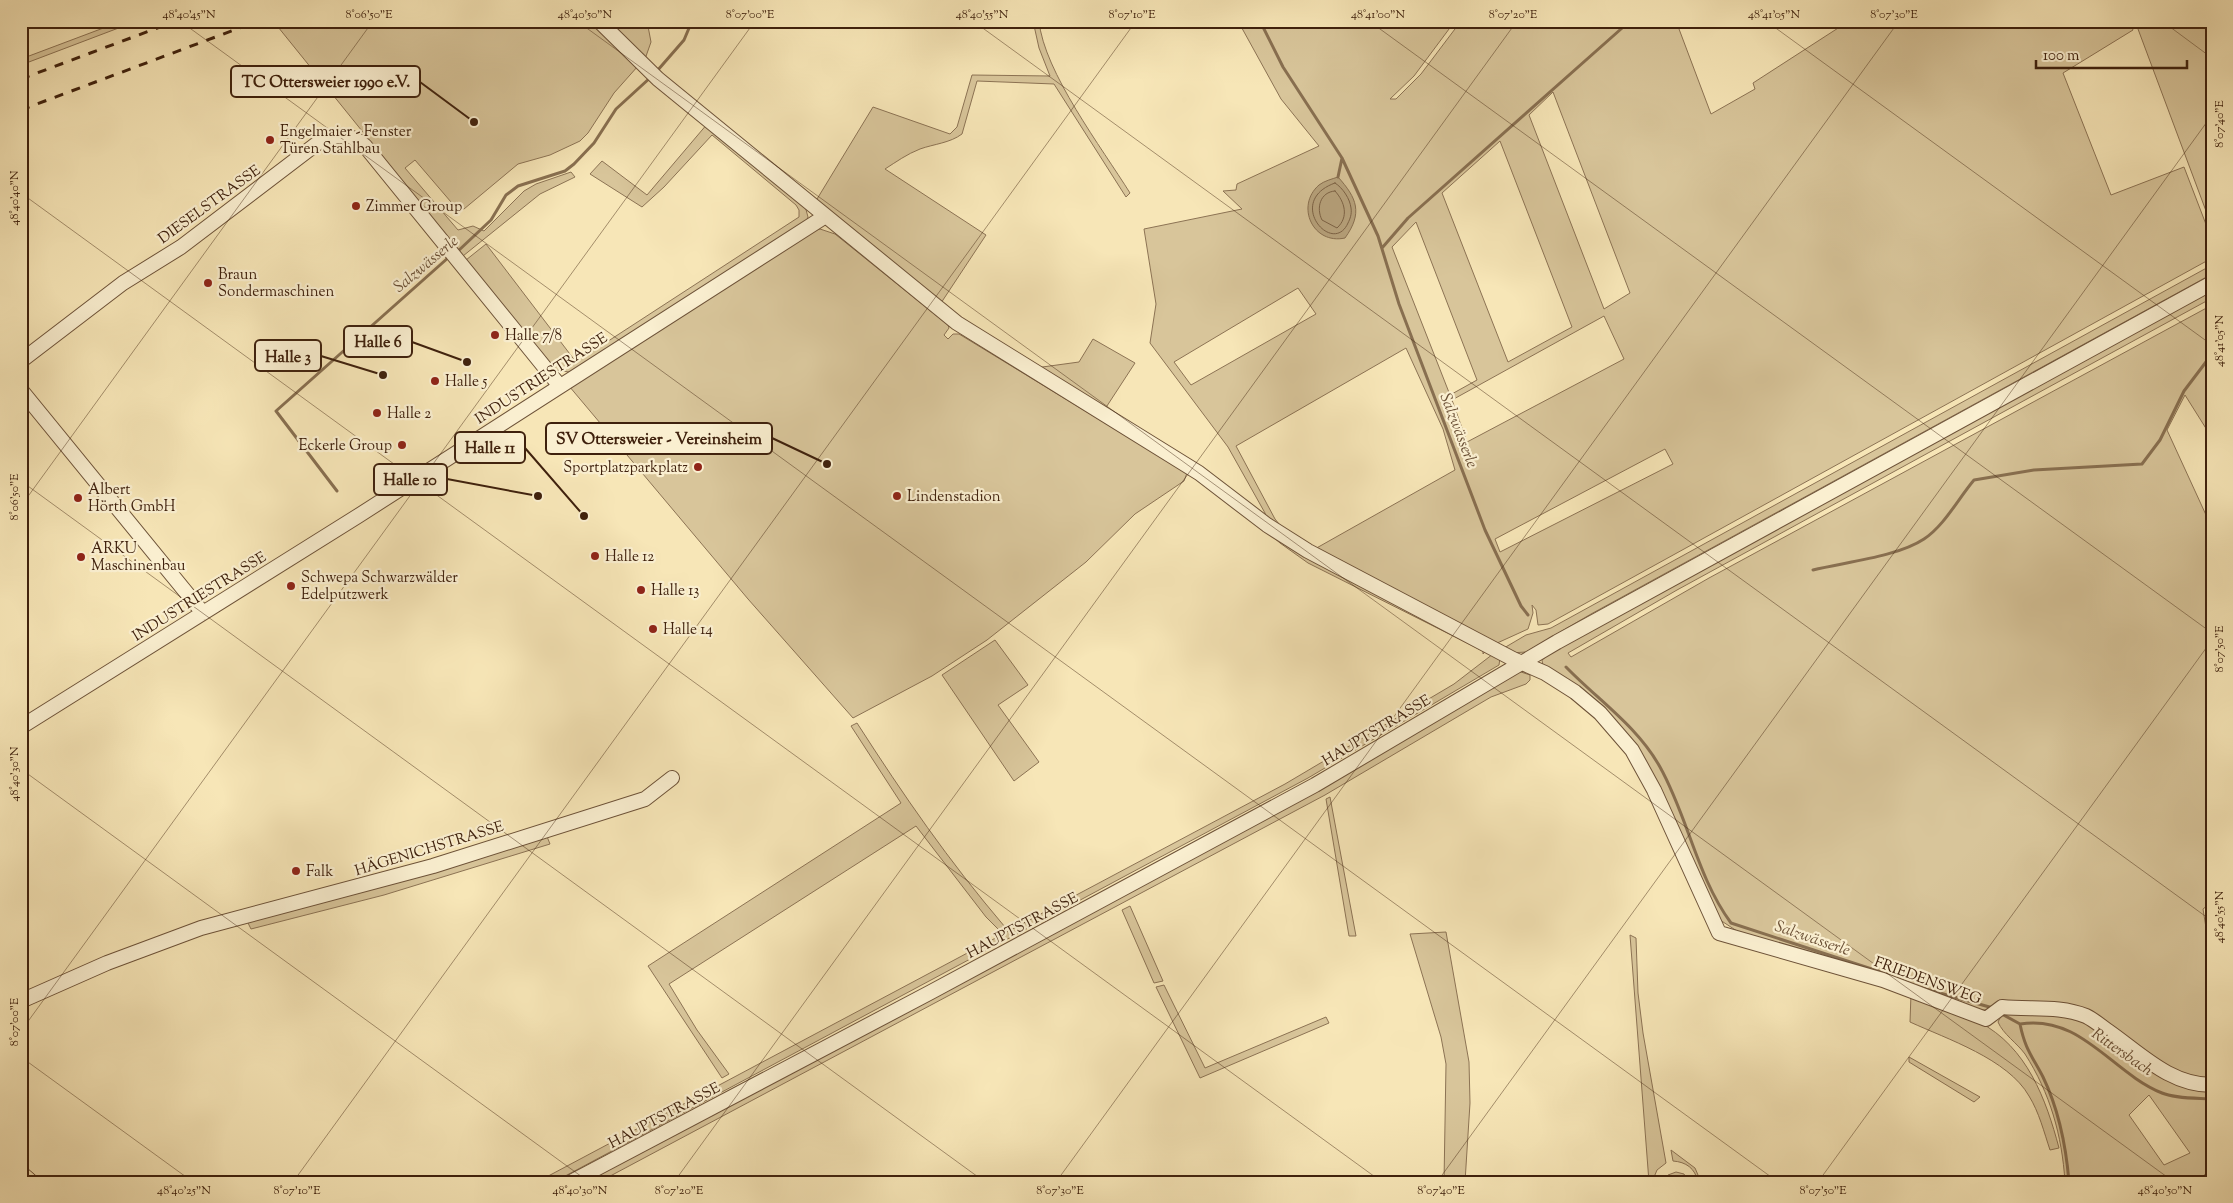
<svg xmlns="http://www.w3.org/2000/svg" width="2233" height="1203" viewBox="0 0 2233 1203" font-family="'Sorts Mill Goudy',serif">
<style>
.green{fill:#d8c59a;stroke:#8c7354;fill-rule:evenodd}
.water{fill:#b8a37d;stroke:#886f50}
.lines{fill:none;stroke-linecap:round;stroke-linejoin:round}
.shore{stroke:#7c6245;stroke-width:1}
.stream{stroke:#886f50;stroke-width:3}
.minor-casing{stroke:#6d5238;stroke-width:16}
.major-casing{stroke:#3f210d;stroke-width:19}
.minor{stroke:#faefd0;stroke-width:14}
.major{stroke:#f7e6b7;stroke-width:18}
.rail{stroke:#3f210d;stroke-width:3;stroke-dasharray:9 9;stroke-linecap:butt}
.ticks{fill:none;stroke:#3f210d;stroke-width:1;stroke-opacity:0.45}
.poi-dot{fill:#8f2418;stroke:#faefd0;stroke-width:2}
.labels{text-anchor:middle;stroke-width:4.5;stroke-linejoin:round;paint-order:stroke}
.poi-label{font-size:15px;fill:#3f210d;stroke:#faefd0;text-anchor:start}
.street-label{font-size:15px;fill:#3f210d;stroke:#faefd0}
.water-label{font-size:16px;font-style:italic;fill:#694e34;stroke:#faefd0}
.leader{fill:none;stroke:#3f210d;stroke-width:2}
.callout-dot{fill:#3f210d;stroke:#faefd0;stroke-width:2}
.callout{fill:#faefd0;stroke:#3f210d;stroke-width:2}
.callout-label{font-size:16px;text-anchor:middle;font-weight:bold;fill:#3f210d}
.neatline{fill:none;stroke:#3f210d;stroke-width:2}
.ticks-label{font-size:12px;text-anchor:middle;fill:#3f210d}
</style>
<rect width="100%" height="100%" fill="#f7e6b7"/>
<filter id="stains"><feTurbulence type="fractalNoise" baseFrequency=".004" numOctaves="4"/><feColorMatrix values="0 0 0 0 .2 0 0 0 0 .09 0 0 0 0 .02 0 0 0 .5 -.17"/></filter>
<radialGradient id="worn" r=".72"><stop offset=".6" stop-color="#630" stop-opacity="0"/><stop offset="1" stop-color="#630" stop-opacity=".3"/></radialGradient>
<path class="green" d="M 122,21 L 137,21 L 21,65 L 21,59 Z
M 439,21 L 445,27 L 454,21 L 595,21 L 638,66 L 614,93 L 588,133 L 580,141 L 550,155 L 518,164 L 464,209 L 457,209 L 415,160 L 405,168 L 458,230 L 473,226 L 484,231 L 524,191 L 536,184 L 571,172 L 575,177 L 540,194 L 463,256 L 274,22 Z
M 603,21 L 647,21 L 651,42 L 644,62 Z
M 1033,21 L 1039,21 C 1044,72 1102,148 1130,193 L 1126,197 L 1054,84 L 977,81 L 962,134 C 950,143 934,144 920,149 C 907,154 896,162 885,169 L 986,235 L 939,306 L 814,204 L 873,107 L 950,134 L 957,127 L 972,75 L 1050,76 L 1039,48 Z
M 1238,21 L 1455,21 L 1414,76 L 1390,99 L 1396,99 L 1421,74 L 1461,21 L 1676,21 L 1711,114 L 1755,89 L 1753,83 L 1849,21 L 2130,21 L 2133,30 L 2063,73 L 2111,195 L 2184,167 L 2212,240 L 2212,258 L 1548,624 L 1538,625 L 1536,610 L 1532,605 L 1533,613 L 1528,629 L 1495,644 L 1313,550 L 1455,470 L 1443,429 L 1406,348 L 1236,446 L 1275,519 L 1288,535 L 1267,521 L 1265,513 L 1228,447 L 1150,343 L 1156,304 L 1144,229 L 1242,209 L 1223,191 L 1236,190 L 1237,184 L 1319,146 L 1281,99 ZM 1553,92 L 1630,293 L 1604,309 L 1529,115 ZM 1500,141 L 1572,327 L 1508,362 L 1442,193 ZM 1416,222 L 1477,380 L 1450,395 L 1392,247 ZM 1298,288 L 1316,314 L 1191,385 L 1174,362 ZM 1604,316 L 1624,359 L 1467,442 L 1452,400 ZM 1665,449 L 1673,464 L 1500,552 L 1495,539 Z
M 2135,21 L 2212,21 L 2212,227 Z
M 708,123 L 805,206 L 808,217 L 806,222 L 576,369 L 569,372 L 556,370 L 466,260 L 486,244 L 576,362 L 799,217 L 799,210 L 796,205 L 712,135 L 664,187 L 642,207 L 590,174 L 602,161 L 647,195 Z
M 820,229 L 835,234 L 948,325 L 949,328 L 944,335 L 948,339 L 953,334 L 959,334 L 1187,473 L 1184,481 L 1135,514 L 1086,562 L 987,640 L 932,676 L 853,718 L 748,599 L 569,386 L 811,231 Z
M 2212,265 L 2212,274 L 1591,614 L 1526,652 L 1510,653 L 1504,648 L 1526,635 L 1551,628 Z
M 2212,289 L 2212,298 L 1677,590 L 1568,653 L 1571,657 L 1709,578 L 2212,305 L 2212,438 L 2185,395 L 2167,430 L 2212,528 L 2212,902 L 2203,909 L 2212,965 L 2212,1081 L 2187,1080 L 2099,1022 L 1999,1000 L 1990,1010 L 1970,1010 L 1740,933 L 1717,918 L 1633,746 L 1543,666 L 1542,660 L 1561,645 Z
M 1093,339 L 1135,363 L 1105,409 L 1035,368 L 1079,362 Z
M 1248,515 L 1487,650 L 1483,654 L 1483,651 L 1308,563 L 1280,543 Z
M 995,640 L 1028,685 L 998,705 L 1039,762 L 1014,781 L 942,675 Z
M 1493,654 L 1500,658 L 1499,665 L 1308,778 L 554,1182 L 537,1182 L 1285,784 L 1454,684 Z
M 1521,672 L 1530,675 L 1530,680 L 1526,684 L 1491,697 L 1325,795 L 599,1182 L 582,1182 L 1513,673 Z
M 857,723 C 904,796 948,860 1005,927 L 999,930 L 986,917 L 916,826 L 669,984 L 697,1030 L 729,1074 L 722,1078 L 648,966 L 901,803 L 851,726 Z
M 1330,797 L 1356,936 L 1349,936 L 1326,799 Z
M 546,834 L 550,844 L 384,895 L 251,929 L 247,921 Z
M 1130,906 L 1163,981 L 1154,983 L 1122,910 Z
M 1446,932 L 1469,1062 L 1470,1103 L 1465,1182 L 1444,1182 L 1446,1064 L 1441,1037 L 1410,934 Z
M 1630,935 L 1636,938 L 1638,993 L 1643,1033 L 1666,1163 L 1657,1170 L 1652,1182 L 1649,1182 Z
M 1164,985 L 1205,1068 L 1326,1017 L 1329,1023 L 1200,1078 L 1156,987 Z
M 1911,994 C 1934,1003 1958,1010 1979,1022 C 2027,1047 2046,1099 2059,1148 L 2050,1150 C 2044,1132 2039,1112 2029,1096 C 2008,1059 1947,1039 1910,1022 Z
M 2009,1012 L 2062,1012 L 2085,1020 L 2103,1032 L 2212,1089 L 2212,1182 L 2065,1182 C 2062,1135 2050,1093 2025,1054 C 2017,1043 2003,1034 1998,1022 L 2001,1016 ZM 2149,1095 L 2190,1153 L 2164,1165 L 2129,1115 Z
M 1909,1057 L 1980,1097 L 1974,1102 L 1909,1062 Z
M 1671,1150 L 1695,1168 L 1701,1182 L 1698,1182 C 1695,1168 1686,1162 1673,1161 Z
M 1676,1172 L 1684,1174 L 1688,1182 L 1663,1182 L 1668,1175 Z"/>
<path class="water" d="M 1338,177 C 1357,198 1363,213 1345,238 C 1313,245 1295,206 1319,185 C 1324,181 1332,179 1338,177 Z"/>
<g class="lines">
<path class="shore" d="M 1335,183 C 1343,188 1350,199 1351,208 C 1352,214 1350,219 1348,223 C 1333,257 1284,201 1335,183 Z
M 1335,191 C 1345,202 1349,217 1337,228 L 1322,220 C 1316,208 1320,192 1335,191 Z"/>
<path class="stream" d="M 1260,21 L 1283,67 L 1342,158 L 1378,236 L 1399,304 L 1485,530 L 1521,606 L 1528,615
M 657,71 L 684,40 L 692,21
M 1338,177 L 1342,158
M 1382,248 L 1408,218 L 1630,21
M 457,252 L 491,220 L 506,195 L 518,186 L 565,171 L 574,164 L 594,143 L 616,109 L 651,77
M 337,491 L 276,411 L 449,257
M 1813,570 C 1845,562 1897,557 1924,539 C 1944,526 1958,499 1974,480 L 2034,470 L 2142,464 L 2160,440 L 2184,391 L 2212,354
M 1566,667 C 1598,700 1637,726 1660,767 C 1688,817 1697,877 1731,923 L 1884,973
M 1922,988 L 1993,1008
M 2000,1013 L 2020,1024 C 2025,1049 2032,1056 2043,1077 C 2059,1110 2066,1146 2069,1182
M 2020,1024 C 2081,1014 2112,1073 2162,1093 C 2176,1099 2197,1098 2212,1099"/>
<defs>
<path id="minor" d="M 599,21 L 658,79 L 957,323 L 1199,473 L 1267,525 L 1308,551 L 1513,659 L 1545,673 L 1575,692 L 1600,713 L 1632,750 L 1654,790 L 1719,933 L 1883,980 L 1986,1019 L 2002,1007 C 2031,1010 2059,1005 2086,1016 C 2094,1020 2101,1026 2108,1031 C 2141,1054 2170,1085 2212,1085
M 21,361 L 123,283 L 181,247 L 319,142 C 335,134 351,133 365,146 L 559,385
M 21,390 L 203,613
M 21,727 L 358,516 L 824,217
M 21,1001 L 107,963 L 201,928 L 433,866 L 645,799 L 672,778
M 571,1182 L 931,992 L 1315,785 L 1557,642 L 2212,283"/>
<path id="major" d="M 21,1175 L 29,1182"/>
</defs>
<use href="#minor" class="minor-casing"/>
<use href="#major" class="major-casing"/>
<use href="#minor" class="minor"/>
<use href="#major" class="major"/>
<path class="rail" d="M 21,79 L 176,21
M 21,110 L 258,21"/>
</g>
<path class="ticks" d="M 180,21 L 1778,1182M 577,21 L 2174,1182M 973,21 L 2212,921M 1369,21 L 2212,633M 1766,21 L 2212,345M 2162,21 L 2212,58M 21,193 L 1382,1182M 21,481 L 985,1182M 21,506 L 373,21M 21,769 L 589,1182M 21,1031 L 755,21M 21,1057 L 193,1182M 293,1182 L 1136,21M 674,1182 L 1517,21M 1056,1182 L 1899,21M 1437,1182 L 2212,115M 1818,1182 L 2212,640M 2199,1182 L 2212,1165"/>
<g class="poi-dot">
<circle cx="270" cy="140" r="5"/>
<circle cx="356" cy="206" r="5"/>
<circle cx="208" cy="283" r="5"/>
<circle cx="495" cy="335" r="5"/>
<circle cx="435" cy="381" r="5"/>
<circle cx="377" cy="413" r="5"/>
<circle cx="402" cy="445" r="5"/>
<circle cx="698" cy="467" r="5"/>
<circle cx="897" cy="496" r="5"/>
<circle cx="78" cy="498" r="5"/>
<circle cx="595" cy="556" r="5"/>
<circle cx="81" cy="557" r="5"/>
<circle cx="291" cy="586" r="5"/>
<circle cx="641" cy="590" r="5"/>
<circle cx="653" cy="629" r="5"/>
<circle cx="296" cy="871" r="5"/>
</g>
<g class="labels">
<g class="poi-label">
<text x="280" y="136">Engelmaier - Fenster<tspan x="280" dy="17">Türen Stahlbau</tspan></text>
<text x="366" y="211">Zimmer Group</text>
<text x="218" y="279">Braun<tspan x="218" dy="17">Sondermaschinen</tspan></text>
<text x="505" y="340">Halle 7/8</text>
<text x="445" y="386">Halle 5</text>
<text x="387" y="418">Halle 2</text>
<text x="392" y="450" text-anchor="end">Eckerle Group</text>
<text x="688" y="472" text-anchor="end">Sportplatzparkplatz</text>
<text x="88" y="494">Albert<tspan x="88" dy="17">Hörth GmbH</tspan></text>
<text x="907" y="501">Lindenstadion</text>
<text x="91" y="553">ARKU<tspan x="91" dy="17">Maschinenbau</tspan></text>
<text x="605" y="561">Halle 12</text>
<text x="301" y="582">Schwepa Schwarzwälder<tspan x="301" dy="17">Edelputzwerk</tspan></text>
<text x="651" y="595">Halle 13</text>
<text x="663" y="634">Halle 14</text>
<text x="306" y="876">Falk</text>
</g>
<g class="street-label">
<text transform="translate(209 204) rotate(-36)" y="5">DIESELSTRASSE</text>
<text transform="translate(541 378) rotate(-33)" y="5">INDUSTRIESTRASSE</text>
<text transform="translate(199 596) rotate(-32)" y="5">INDUSTRIESTRASSE</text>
<text transform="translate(1376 730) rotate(-31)" y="5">HAUPTSTRASSE</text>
<text transform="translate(429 848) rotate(-17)" y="5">HÄGENICHSTRASSE</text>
<text transform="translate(1022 925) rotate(-28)" y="5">HAUPTSTRASSE</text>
<text transform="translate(1928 980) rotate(20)" y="5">FRIEDENSWEG</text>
<text transform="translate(664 1115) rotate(-28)" y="5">HAUPTSTRASSE</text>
</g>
<g class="water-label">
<text transform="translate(425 263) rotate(-40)" y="6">Salzwässerle</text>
<text transform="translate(1460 430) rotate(69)" y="6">Salzwässerle</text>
<text transform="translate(1813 937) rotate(19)" y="6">Salzwässerle</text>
<text transform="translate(2123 1051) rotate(35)" y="6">Rittersbach</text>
</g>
</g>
<path class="leader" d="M474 122L420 82M467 362L412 342M383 375L321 356M827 464L772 438M584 516L525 448M538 496L447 479"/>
<g class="callout-dot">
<circle cx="474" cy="122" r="5"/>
<circle cx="467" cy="362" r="5"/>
<circle cx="383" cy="375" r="5"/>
<circle cx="827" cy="464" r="5"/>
<circle cx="584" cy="516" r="5"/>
<circle cx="538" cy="496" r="5"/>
</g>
<g class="callout">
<rect x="231" y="66" width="189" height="31" rx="5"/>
<rect x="344" y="326" width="68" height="31" rx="5"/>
<rect x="255" y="340" width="66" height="31" rx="5"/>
<rect x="546" y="423" width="226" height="31" rx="5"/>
<rect x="455" y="432" width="70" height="31" rx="5"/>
<rect x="374" y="464" width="73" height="31" rx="5"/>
</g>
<g class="callout-label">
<text x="326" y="87">TC Ottersweier 1990 e.V.</text>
<text x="378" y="347">Halle 6</text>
<text x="288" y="362">Halle 3</text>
<text x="659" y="444">SV Ottersweier - Vereinsheim</text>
<text x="490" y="453">Halle 11</text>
<text x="410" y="485">Halle 10</text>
</g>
<rect width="2233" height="1203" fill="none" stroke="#f7e6b7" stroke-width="55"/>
<path d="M2036 60v8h151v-8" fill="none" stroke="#3f210d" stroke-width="2.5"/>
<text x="2043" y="60" font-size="15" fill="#3f210d" stroke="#faefd0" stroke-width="4" paint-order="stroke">100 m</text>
<rect x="28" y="28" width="2178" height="1148" class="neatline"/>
<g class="ticks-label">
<text x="189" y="18">48°40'45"N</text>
<text x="369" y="18">8°06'50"E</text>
<text x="585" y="18">48°40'50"N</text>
<text x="750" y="18">8°07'00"E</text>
<text x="982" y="18">48°40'55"N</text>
<text x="1132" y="18">8°07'10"E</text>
<text x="1378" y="18">48°41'00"N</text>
<text x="1513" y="18">8°07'20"E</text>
<text x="1774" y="18">48°41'05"N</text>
<text x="1894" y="18">8°07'30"E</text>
<text transform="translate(2219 124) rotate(-90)" y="4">8°07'40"E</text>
<text transform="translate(14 198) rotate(-90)" y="4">48°40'40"N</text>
<text transform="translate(2219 341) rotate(-90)" y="4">48°41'05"N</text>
<text transform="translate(14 497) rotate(-90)" y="4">8°06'50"E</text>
<text transform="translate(2219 649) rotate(-90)" y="4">8°07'50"E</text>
<text transform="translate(14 774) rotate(-90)" y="4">48°40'30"N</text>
<text transform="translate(2219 917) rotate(-90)" y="4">48°40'55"N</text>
<text transform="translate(14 1022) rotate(-90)" y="4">8°07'00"E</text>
<text x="184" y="1194">48°40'25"N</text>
<text x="297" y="1194">8°07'10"E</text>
<text x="580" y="1194">48°40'30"N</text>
<text x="679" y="1194">8°07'20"E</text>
<text x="1060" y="1194">8°07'30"E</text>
<text x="1441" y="1194">8°07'40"E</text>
<text x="1823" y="1194">8°07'50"E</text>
<text x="2165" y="1194">48°40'50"N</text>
</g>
<rect width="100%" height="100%" filter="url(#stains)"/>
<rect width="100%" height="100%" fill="url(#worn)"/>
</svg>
